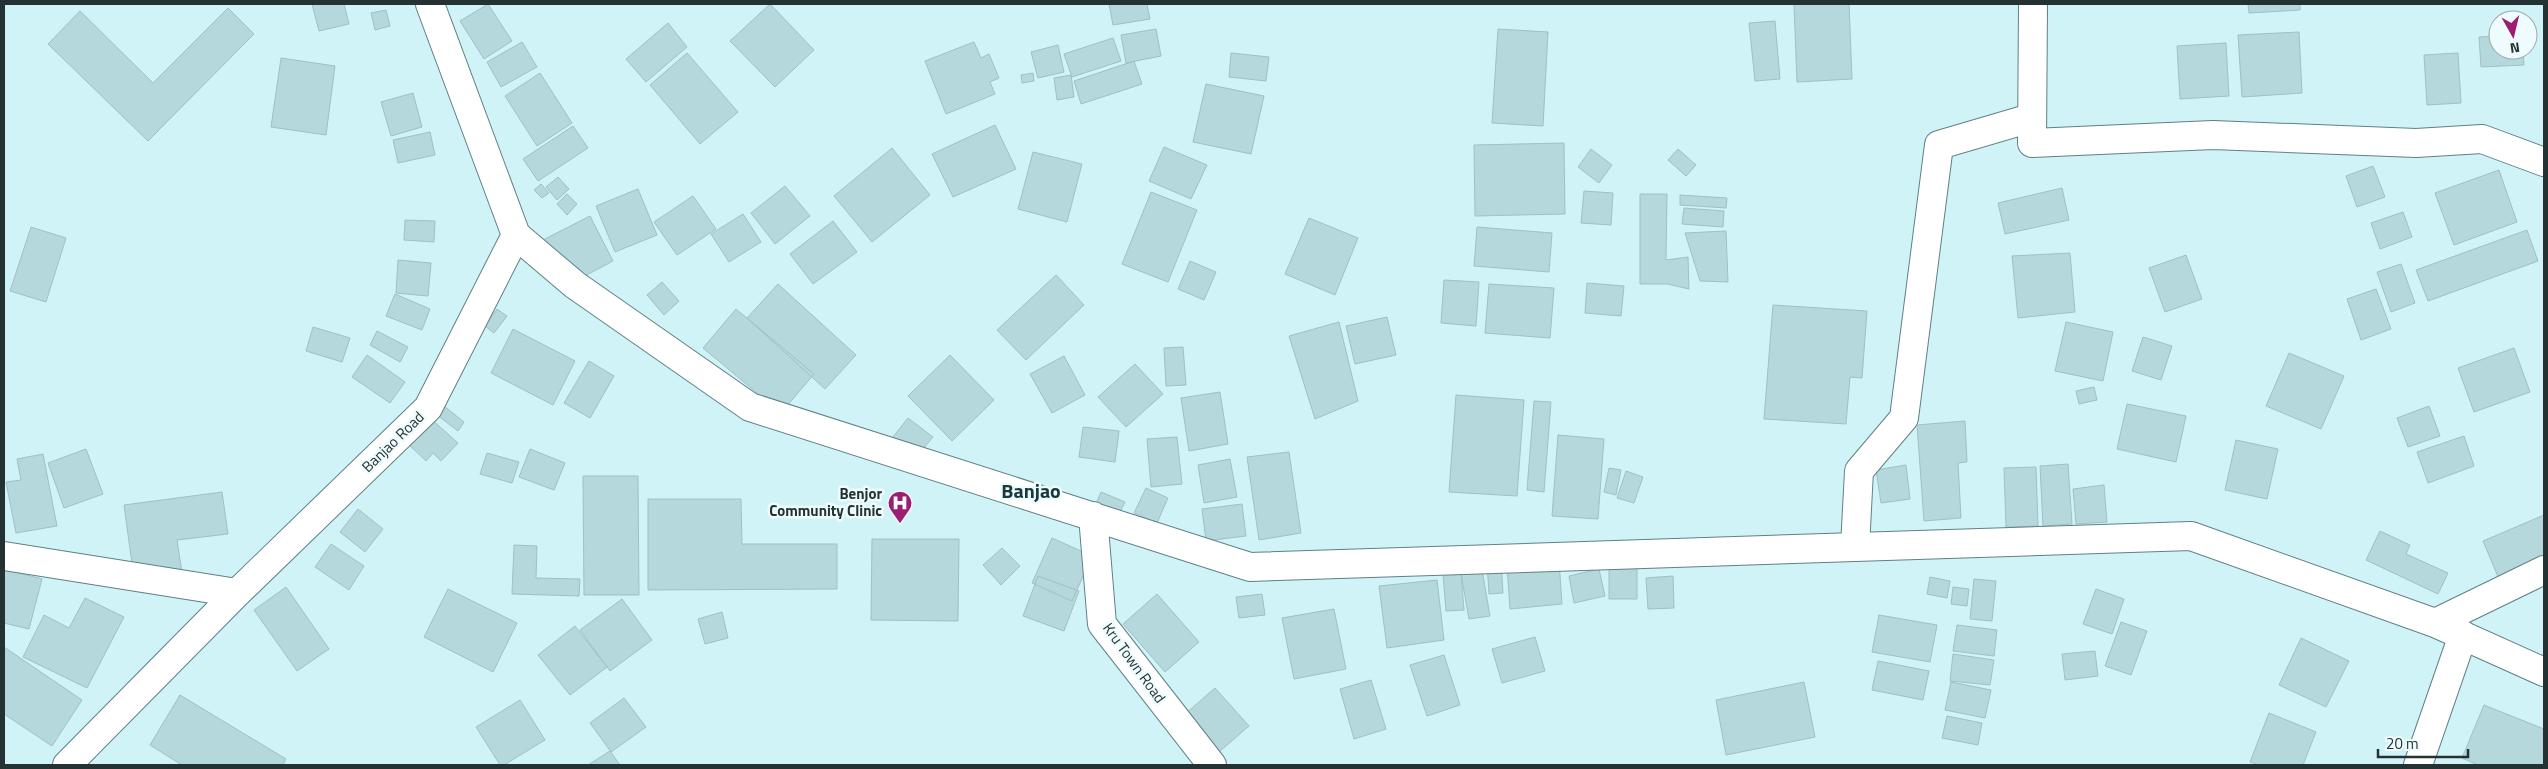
<svg xmlns="http://www.w3.org/2000/svg" width="2548" height="769" viewBox="0 0 2548 769" font-family="'Titillium Web',sans-serif">
<style>
.building{fill:#b5d8dc;stroke:#9fc0c5}
.lines{fill:none;stroke-linecap:round;stroke-linejoin:round}
.street-casing{stroke:#608084;stroke-width:30}
.street{stroke:#fff;stroke-width:28}
.labels{text-anchor:middle;stroke-width:5;stroke-linejoin:round;paint-order:stroke}
.street-label{font-size:15px;fill:#253234;stroke:#eefcfe}
.poi-label{font-size:15px;font-weight:bold;fill:#253234;stroke:#eefcfe;text-anchor:end}
.district-label{font-size:20px;font-weight:bold;fill:#19383b;stroke:#eefcfe}
</style>
<rect width="100%" height="100%" fill="#d0f3f8"/>
<path class="building" d="M 312,4 L 344,4 L 349,24 L 319,31 Z
M 488,4 L 512,41 L 484,59 L 460,21 Z
M 770,4 L 814,50 L 775,87 L 730,41 Z
M 1109,4 L 1147,4 L 1150,19 L 1113,25 Z
M 1794,4 L 1849,4 L 1852,79 L 1797,82 Z
M 2248,4 L 2300,4 L 2300,10 L 2249,13 Z
M 228,8 L 254,34 L 148,141 L 48,44 L 80,11 L 153,83 Z
M 386,10 L 390,26 L 375,30 L 371,13 Z
M 1775,21 L 1780,79 L 1755,81 L 1749,23 Z
M 668,23 L 687,47 L 646,82 L 626,59 Z
M 1156,29 L 1161,56 L 1126,63 L 1121,35 Z
M 1498,29 L 1548,32 L 1543,126 L 1492,123 Z
M 2299,32 L 2302,93 L 2242,97 L 2238,35 Z
M 2498,36 L 2498,50 L 2523,50 L 2524,65 L 2481,67 L 2479,37 Z
M 1113,38 L 1121,61 L 1072,77 L 1064,54 Z
M 522,42 L 537,67 L 501,87 L 487,62 Z
M 974,42 L 981,58 L 989,54 L 999,78 L 990,82 L 995,94 L 946,114 L 925,61 Z
M 2226,43 L 2229,96 L 2180,99 L 2177,46 Z
M 1058,45 L 1064,72 L 1038,78 L 1031,52 Z
M 687,53 L 738,112 L 700,144 L 650,85 Z
M 1231,53 L 1269,57 L 1266,81 L 1229,77 Z
M 2458,53 L 2461,103 L 2427,105 L 2424,55 Z
M 281,58 L 335,66 L 326,135 L 271,127 Z
M 1134,61 L 1142,84 L 1081,104 L 1074,81 Z
M 540,73 L 572,123 L 537,146 L 505,96 Z
M 1033,73 L 1034,81 L 1022,83 L 1021,75 Z
M 1071,75 L 1074,97 L 1057,100 L 1054,78 Z
M 1206,84 L 1264,96 L 1251,154 L 1193,142 Z
M 413,93 L 422,127 L 391,136 L 381,102 Z
M 995,125 L 1016,169 L 953,197 L 932,154 Z
M 573,126 L 588,148 L 538,181 L 523,159 Z
M 430,132 L 435,155 L 398,163 L 393,140 Z
M 1564,143 L 1565,214 L 1475,216 L 1474,145 Z
M 1164,147 L 1207,165 L 1191,199 L 1149,181 Z
M 892,148 L 930,195 L 872,242 L 834,196 Z
M 1591,149 L 1612,165 L 1599,183 L 1578,167 Z
M 1678,149 L 1696,165 L 1686,176 L 1668,160 Z
M 1033,152 L 1082,164 L 1067,222 L 1018,209 Z
M 2373,166 L 2385,197 L 2357,207 L 2346,176 Z
M 2499,170 L 2517,222 L 2454,245 L 2435,193 Z
M 558,177 L 569,189 L 557,200 L 546,187 Z
M 541,184 L 549,193 L 542,198 L 534,190 Z
M 785,186 L 810,216 L 775,244 L 751,213 Z
M 2062,188 L 2069,220 L 2005,234 L 1998,203 Z
M 638,189 L 657,235 L 615,252 L 596,206 Z
M 1584,191 L 1613,193 L 1611,225 L 1581,223 Z
M 1151,192 L 1197,210 L 1168,282 L 1122,264 Z
M 567,194 L 577,204 L 567,215 L 557,204 Z
M 1640,194 L 1667,194 L 1666,260 L 1688,257 L 1689,289 L 1667,284 L 1640,284 Z
M 1680,195 L 1727,198 L 1726,208 L 1680,205 Z
M 693,196 L 716,229 L 677,255 L 654,222 Z
M 1684,208 L 1724,211 L 1723,227 L 1682,224 Z
M 2403,212 L 2412,237 L 2380,249 L 2371,223 Z
M 743,214 L 761,242 L 729,262 L 711,234 Z
M 590,216 L 613,261 L 566,286 L 543,240 Z
M 1309,218 L 1358,238 L 1335,295 L 1285,274 Z
M 405,220 L 435,221 L 434,242 L 404,240 Z
M 833,221 L 857,252 L 813,284 L 790,254 Z
M 31,227 L 66,238 L 46,302 L 10,291 Z
M 1477,227 L 1552,233 L 1549,272 L 1474,266 Z
M 2527,230 L 2538,261 L 2428,301 L 2416,270 Z
M 1726,231 L 1728,282 L 1700,281 L 1685,233 Z
M 2070,253 L 2075,312 L 2018,318 L 2012,256 Z
M 2186,255 L 2202,299 L 2165,312 L 2149,268 Z
M 398,260 L 431,263 L 428,296 L 396,293 Z
M 1190,261 L 1216,272 L 1204,300 L 1178,289 Z
M 2401,264 L 2415,303 L 2391,312 L 2377,272 Z
M 1056,275 L 1084,305 L 1026,360 L 997,330 Z
M 1444,280 L 1479,282 L 1476,326 L 1441,323 Z
M 662,282 L 679,301 L 664,315 L 647,295 Z
M 1587,283 L 1624,286 L 1621,316 L 1585,313 Z
M 778,284 L 856,355 L 825,389 L 747,318 Z
M 1489,284 L 1554,288 L 1550,338 L 1485,333 Z
M 2376,289 L 2391,329 L 2361,340 L 2347,299 Z
M 395,294 L 430,309 L 422,330 L 386,316 Z
M 1773,305 L 1867,311 L 1862,378 L 1850,377 L 1846,424 L 1764,419 Z
M 497,309 L 507,316 L 494,333 L 485,326 Z
M 736,309 L 814,374 L 781,413 L 703,348 Z
M 1387,317 L 1396,355 L 1355,364 L 1346,326 Z
M 1339,322 L 1358,401 L 1315,419 L 1289,336 Z
M 2066,322 L 2113,332 L 2103,381 L 2055,371 Z
M 313,327 L 350,338 L 342,362 L 306,351 Z
M 513,329 L 575,361 L 553,405 L 491,373 Z
M 377,331 L 408,347 L 400,362 L 370,345 Z
M 2143,337 L 2172,346 L 2161,380 L 2132,371 Z
M 1183,347 L 1186,385 L 1166,386 L 1164,348 Z
M 2514,348 L 2530,392 L 2474,412 L 2458,368 Z
M 2289,353 L 2344,376 L 2321,429 L 2266,406 Z
M 367,355 L 405,382 L 390,403 L 352,377 Z
M 950,355 L 994,400 L 952,441 L 908,396 Z
M 1064,356 L 1085,395 L 1052,413 L 1030,374 Z
M 589,361 L 614,376 L 590,418 L 564,403 Z
M 1135,364 L 1163,394 L 1126,427 L 1098,397 Z
M 2094,387 L 2097,400 L 2079,404 L 2076,391 Z
M 1220,392 L 1228,444 L 1189,451 L 1181,398 Z
M 1456,395 L 1524,400 L 1517,496 L 1449,492 Z
M 1534,401 L 1551,402 L 1544,492 L 1527,490 Z
M 2127,404 L 2186,416 L 2176,462 L 2117,449 Z
M 444,406 L 464,422 L 458,431 L 437,415 Z
M 2429,406 L 2440,436 L 2408,447 L 2397,418 Z
M 430,418 L 458,443 L 441,461 L 433,453 L 426,461 L 407,443 Z
M 908,418 L 933,437 L 913,461 L 889,442 Z
M 1965,421 L 1967,462 L 1958,463 L 1961,518 L 1924,521 L 1917,425 Z
M 1083,427 L 1119,431 L 1115,462 L 1079,457 Z
M 1558,435 L 1604,439 L 1598,519 L 1552,516 Z
M 2464,436 L 2474,466 L 2428,483 L 2417,452 Z
M 1177,437 L 1182,484 L 1151,487 L 1147,439 Z
M 2236,440 L 2278,449 L 2267,499 L 2225,490 Z
M 86,449 L 103,494 L 64,508 L 48,463 Z
M 530,449 L 565,463 L 554,490 L 519,477 Z
M 1289,452 L 1301,533 L 1259,540 L 1247,457 Z
M 487,453 L 519,462 L 512,483 L 480,474 Z
M 43,454 L 57,526 L 16,533 L 6,482 L 21,480 L 17,459 Z
M 1230,459 L 1237,497 L 1204,503 L 1198,465 Z
M 2068,464 L 2072,524 L 2043,526 L 2040,466 Z
M 1906,465 L 1910,499 L 1881,503 L 1876,470 Z
M 2036,467 L 2038,526 L 2006,527 L 2004,468 Z
M 1609,468 L 1621,470 L 1616,495 L 1604,492 Z
M 1626,471 L 1643,477 L 1634,503 L 1617,498 Z
M 583,476 L 638,476 L 639,595 L 584,595 Z
M 2104,485 L 2107,522 L 2076,524 L 2073,489 Z
M 1146,488 L 1168,498 L 1157,523 L 1134,513 Z
M 222,492 L 228,534 L 177,540 L 183,579 L 135,586 L 124,505 Z
M 1101,492 L 1125,502 L 1118,516 L 1095,506 Z
M 648,499 L 741,499 L 742,544 L 837,544 L 837,589 L 648,590 Z
M 1242,504 L 1246,536 L 1206,541 L 1202,509 Z
M 358,509 L 383,529 L 365,552 L 340,532 Z
M 2544,515 L 2544,565 L 2501,584 L 2483,541 Z
M 2380,531 L 2410,545 L 2406,554 L 2448,573 L 2438,594 L 2366,560 Z
M 1052,538 L 1092,556 L 1072,601 L 1032,583 Z
M 872,539 L 959,539 L 958,621 L 871,620 Z
M 331,544 L 364,566 L 349,590 L 315,567 Z
M 514,545 L 537,546 L 536,578 L 580,579 L 579,596 L 512,594 Z
M 1002,548 L 1020,566 L 1001,585 L 983,565 Z
M 1559,561 L 1562,604 L 1510,609 L 1507,565 Z
M 1501,562 L 1503,593 L 1489,594 L 1487,563 Z
M 1481,564 L 1490,616 L 1469,619 L 1460,568 Z
M 1637,568 L 1637,599 L 1609,599 L 1609,569 Z
M 4,569 L 42,579 L 29,629 L 4,623 Z
M 1599,569 L 1605,596 L 1574,603 L 1569,576 Z
M 1461,573 L 1464,610 L 1446,611 L 1443,574 Z
M 1038,576 L 1079,591 L 1064,631 L 1023,616 Z
M 1673,576 L 1674,608 L 1648,609 L 1646,578 Z
M 1930,577 L 1950,581 L 1947,598 L 1927,594 Z
M 1974,579 L 1996,581 L 1992,621 L 1970,619 Z
M 1437,580 L 1444,640 L 1387,648 L 1379,586 Z
M 286,587 L 329,649 L 297,671 L 254,610 Z
M 1953,587 L 1969,589 L 1967,606 L 1951,604 Z
M 448,589 L 517,623 L 493,672 L 424,637 Z
M 2096,589 L 2124,599 L 2112,634 L 2083,624 Z
M 1157,594 L 1199,642 L 1165,672 L 1123,624 Z
M 1262,594 L 1265,615 L 1239,618 L 1236,597 Z
M 85,598 L 124,617 L 87,688 L 23,657 L 44,615 L 69,628 Z
M 622,599 L 652,640 L 610,671 L 580,630 Z
M 1334,609 L 1346,669 L 1294,679 L 1282,618 Z
M 722,612 L 728,638 L 705,644 L 698,619 Z
M 1879,615 L 1937,625 L 1930,662 L 1872,652 Z
M 2121,622 L 2147,631 L 2131,675 L 2105,666 Z
M 1957,625 L 1997,630 L 1994,656 L 1953,651 Z
M 575,626 L 607,667 L 570,695 L 538,655 Z
M 1535,637 L 1545,671 L 1502,683 L 1492,649 Z
M 2301,638 L 2349,661 L 2326,707 L 2279,685 Z
M 4,647 L 82,700 L 52,746 L 4,714 Z
M 2095,651 L 2098,676 L 2065,680 L 2062,654 Z
M 1953,654 L 1994,660 L 1990,685 L 1950,681 Z
M 1444,655 L 1460,705 L 1427,716 L 1410,665 Z
M 1878,661 L 1929,671 L 1923,700 L 1872,690 Z
M 1371,680 L 1386,729 L 1354,739 L 1340,689 Z
M 1804,682 L 1815,737 L 1726,755 L 1716,700 Z
M 1951,682 L 1991,690 L 1985,718 L 1945,710 Z
M 1215,688 L 1249,726 L 1219,752 L 1185,714 Z
M 180,695 L 286,759 L 283,765 L 182,765 L 150,745 Z
M 624,698 L 646,727 L 611,752 L 590,723 Z
M 520,700 L 545,740 L 504,765 L 500,765 L 476,727 Z
M 2484,705 L 2544,729 L 2544,765 L 2478,765 L 2462,758 Z
M 2269,713 L 2316,732 L 2303,765 L 2259,765 L 2250,762 Z
M 1947,716 L 1982,723 L 1978,745 L 1942,738 Z
M 610,751 L 620,765 L 588,765 Z"/>
<g class="lines">
<defs>
<path id="street" d="M 2033,4 L 2032,143 L 2213,135 L 2416,143 L 2482,139 L 2544,162
M 516,235 L 575,285 L 750,407 L 1250,567 L 2191,536 L 2435,623 L 2544,672
M 1093,516 L 1102,624 L 1212,765
M 1855,547 L 1859,471 L 1904,418 L 1939,145 L 2031,118
M 4,556 L 237,593
M 2435,623 L 2544,570
M 67,765 L 237,593 L 428,408 L 516,235 L 430,4
M 2418,765 L 2463,635"/>
</defs>
<use href="#street" class="street-casing"/>
<use href="#street" class="street"/>
</g>
<defs>
<symbol id="hospital-pin" viewBox="-11 -11 22 30"><path d="M0 17L-7.5 6A9.5 9.5 0 1 1 7.5 6Z" fill="#9c1d72" stroke="#eefcfe"/><path d="M-5-5h3v3.5h4V-5h3V5h-3V1.5h-4V5h-3Z" fill="#fff"/></symbol>
</defs>
<g fill-rule="evenodd">
<use href="#hospital-pin" x="886" y="489" width="28" height="38"/>
</g>
<g class="labels">
<g class="street-label">
<text transform="translate(393 442) rotate(-44)" y="5">Banjao Road</text>
<text transform="translate(1134 663) rotate(54)" y="5">Kru Town Road</text>
</g>
<g class="poi-label">
<text x="882" y="499">Benjor<tspan x="882" dy="17">Community Clinic</tspan></text>
</g>
<g class="district-label">
<text x="1031" y="498">Banjao</text>
</g>
</g>
<rect width="2548" height="769" fill="none" stroke="#253234" stroke-width="10"/>
<g transform="translate(2513 35) rotate(172)"><circle r="24" fill="#eefcfe" stroke="#9eabad"/>
<path d="M0-4L9 19L0 12L-9 19Z" fill="#9c1d72"/>
<text y="-8" font-size="14" font-weight="bold" text-anchor="middle" fill="#253234">N</text>
</g>
<path d="M2378 749v8h90v-8" fill="none" stroke="#253234" stroke-width="2.5"/>
<text x="2386" y="749" font-size="15" fill="#253234" stroke="#eefcfe" stroke-width="4" paint-order="stroke">20 m</text>
</svg>
